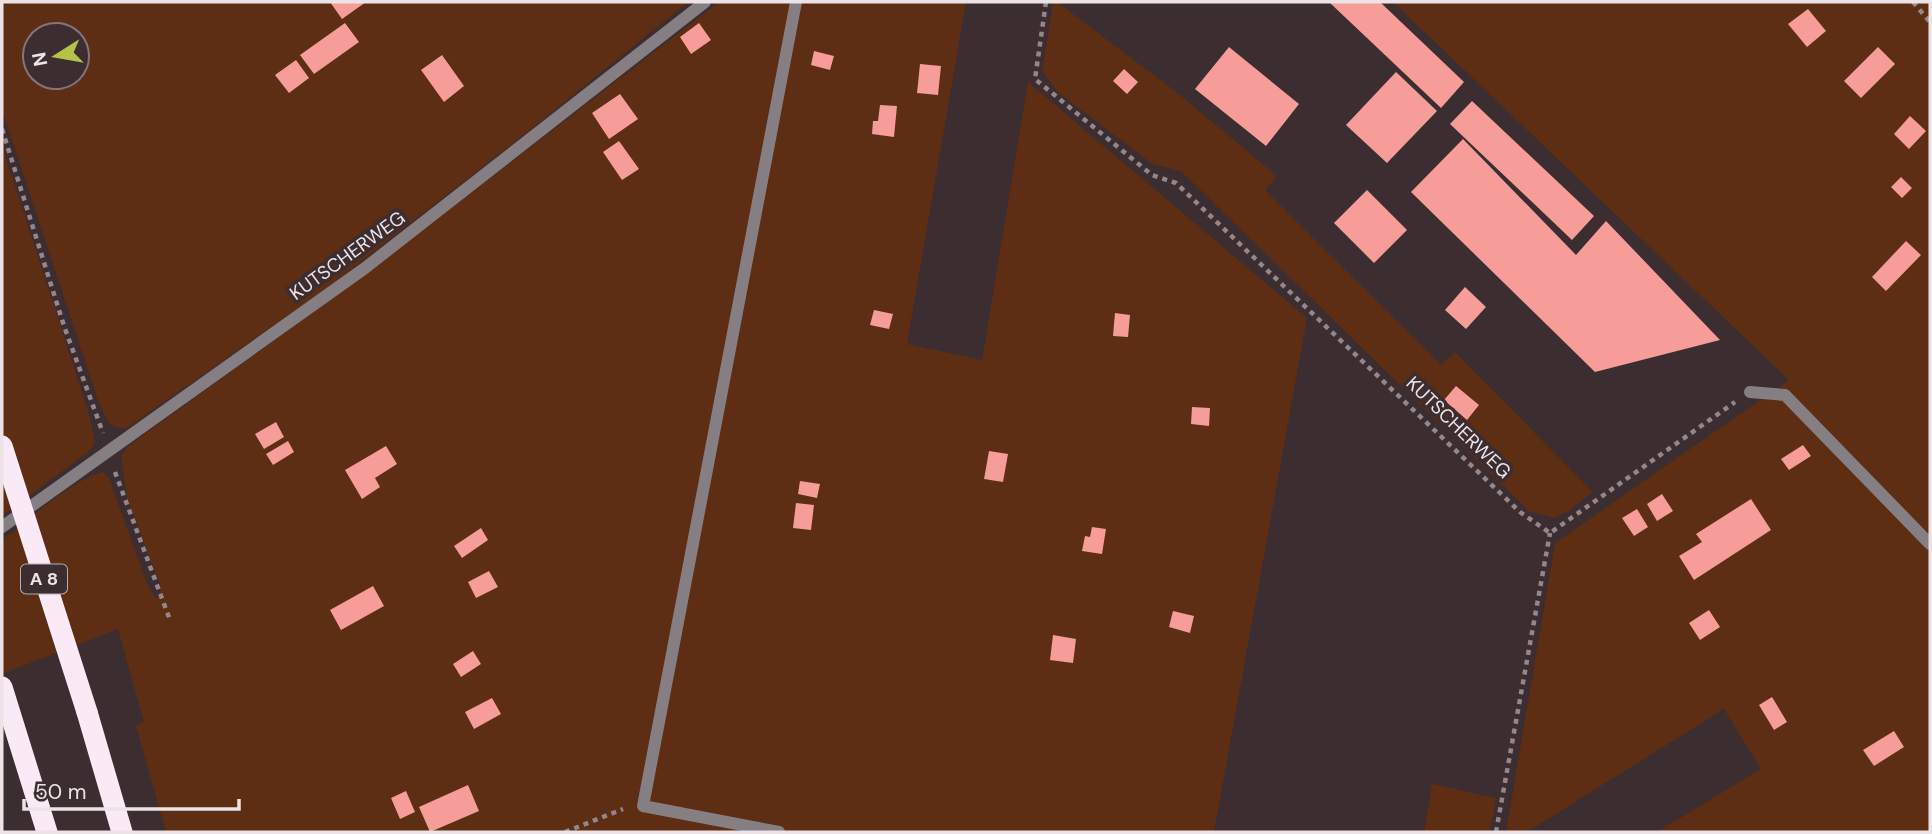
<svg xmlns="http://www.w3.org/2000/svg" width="1932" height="834" viewBox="0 0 1932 834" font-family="'DM Sans',sans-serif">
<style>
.green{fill:#5d2d14;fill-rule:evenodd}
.building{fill:#f69d99}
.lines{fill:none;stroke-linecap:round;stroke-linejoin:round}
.path{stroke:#94878b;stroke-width:4.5;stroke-dasharray:5 5;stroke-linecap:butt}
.service{stroke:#857f83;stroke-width:12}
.motorway{stroke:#faeaf5;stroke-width:21}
.motorway-bridge{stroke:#faeaf5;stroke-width:21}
.labels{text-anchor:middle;stroke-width:7;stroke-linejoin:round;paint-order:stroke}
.shield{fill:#3c2d31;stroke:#b8acb0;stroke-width:2}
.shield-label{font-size:18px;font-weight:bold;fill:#ede3e6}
.street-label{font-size:19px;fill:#ede3e6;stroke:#3c2d31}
</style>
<rect width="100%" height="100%" fill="#3c2d31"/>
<path class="green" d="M 2,2 L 688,2 L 530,130 L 328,287 L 127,428 C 107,430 105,416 98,400 L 2,110 ZM 35,35 L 77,35 L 77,77 L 35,77 Z
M 719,2 L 966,2 L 907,344 L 982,360 L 1028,82 L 1307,318 L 1214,832 L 166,832 L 136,726 L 144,722 L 118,629 L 2,674 L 2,540 C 27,522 74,478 103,472 L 109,478 L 147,584 L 157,599 L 161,587 L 127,498 L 121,456 L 127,447 L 367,273 Z
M 1053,2 L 1057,2 L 1175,91 L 1277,176 L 1265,190 L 1441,365 L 1455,352 L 1593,492 L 1568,511 L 1555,518 L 1530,512 L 1181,171 L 1152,164 L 1059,93 L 1042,71 Z
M 1393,2 L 1930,2 L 1930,832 L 1657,832 L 1761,769 L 1724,709 L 1527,832 L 1506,832 L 1555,543 L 1789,380 Z
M 2,145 L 88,411 L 95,441 L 91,450 L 2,516 Z
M 1432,784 L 1496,798 L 1490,832 L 1424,832 Z"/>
<path class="building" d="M 330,2 L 366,2 L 342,19 Z
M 1329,2 L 1380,2 L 1464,82 L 1441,108 Z
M 1808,9 L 1826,31 L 1807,47 L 1788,24 Z
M 345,23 L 359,42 L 314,74 L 300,55 Z
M 699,23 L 711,40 L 691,54 L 680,37 Z
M 1229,47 L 1299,104 L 1266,146 L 1195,89 Z
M 1878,47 L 1895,64 L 1861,98 L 1844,81 Z
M 814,51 L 834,56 L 830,70 L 811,65 Z
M 442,55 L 464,86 L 444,102 L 421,70 Z
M 296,60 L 309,78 L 289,93 L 275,75 Z
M 920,64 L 941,66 L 938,95 L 917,93 Z
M 1124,69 L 1138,82 L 1127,94 L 1113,81 Z
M 1396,72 L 1437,111 L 1387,163 L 1346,125 Z
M 620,94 L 638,119 L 609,139 L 592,113 Z
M 1472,101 L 1594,216 L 1572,240 L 1450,124 Z
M 880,105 L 897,106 L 894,137 L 872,134 L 873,121 L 878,121 Z
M 1910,116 L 1926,131 L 1909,149 L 1894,134 Z
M 1463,139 L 1576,255 L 1606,221 L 1720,340 L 1595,372 L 1411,192 Z
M 619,141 L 639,169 L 622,180 L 603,152 Z
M 1901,177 L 1912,188 L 1902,198 L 1891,187 Z
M 1367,190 L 1407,230 L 1374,263 L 1334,223 Z
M 1906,241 L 1921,255 L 1886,291 L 1872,277 Z
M 1465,287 L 1486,307 L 1466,329 L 1445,310 Z
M 874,310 L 893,314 L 889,329 L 870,325 Z
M 1115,313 L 1130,315 L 1128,337 L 1113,336 Z
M 1456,386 L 1479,405 L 1467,420 L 1444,400 Z
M 1192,407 L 1210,408 L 1209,426 L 1191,424 Z
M 276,422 L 284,437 L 264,449 L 255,434 Z
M 288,441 L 294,452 L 273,465 L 266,454 Z
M 1803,445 L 1811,456 L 1789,470 L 1781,459 Z
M 386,446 L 397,464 L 375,478 L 380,487 L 362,499 L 345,470 Z
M 989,451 L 1008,454 L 1003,482 L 984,479 Z
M 800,481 L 820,484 L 817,498 L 798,494 Z
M 1662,494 L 1673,511 L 1657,521 L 1647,504 Z
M 1751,499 L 1771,530 L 1694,580 L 1679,556 L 1702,542 L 1696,534 Z
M 796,503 L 814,505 L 811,530 L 793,528 Z
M 1637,509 L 1648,527 L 1634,536 L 1622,518 Z
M 1092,527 L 1106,529 L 1102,554 L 1082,551 L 1085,536 L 1090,537 Z
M 481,528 L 488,540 L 462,558 L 454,546 Z
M 489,571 L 498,587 L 476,598 L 468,582 Z
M 373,586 L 384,606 L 341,630 L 330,610 Z
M 1709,610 L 1720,627 L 1700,640 L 1689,623 Z
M 1173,611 L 1194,616 L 1190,633 L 1169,627 Z
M 1053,635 L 1076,639 L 1073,663 L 1050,660 Z
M 473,651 L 481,664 L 461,677 L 453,664 Z
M 1772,697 L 1787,722 L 1774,730 L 1759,705 Z
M 492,698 L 501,714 L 474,729 L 465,712 Z
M 1894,731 L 1904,747 L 1874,766 L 1863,750 Z
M 468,785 L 479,811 L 430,832 L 419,807 Z
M 406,791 L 415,812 L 400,819 L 391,798 Z"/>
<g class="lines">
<path class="path" d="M 1046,2 L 1035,79 L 1152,175 L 1176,183 L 1520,512 L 1550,533 L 1735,402
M 1913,2 L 1930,22
M 2,129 L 64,326 L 103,433
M 115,472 L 170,620
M 565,832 L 623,809
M 1496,832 L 1550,533"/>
<path class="service" d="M 1750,392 L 1785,395 L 1930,544
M 2,527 L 365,268 L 705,2
M 779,832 L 643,806 L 796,2"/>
<path class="motorway" d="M 2,687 L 47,832
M 87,712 L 122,832"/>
<path class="motorway-bridge" d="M 2,446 L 87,712"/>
</g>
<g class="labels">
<rect class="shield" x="21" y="564.5" width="46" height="29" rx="5"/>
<g class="shield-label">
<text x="44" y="585">A 8</text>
</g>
<g class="street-label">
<text transform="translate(347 255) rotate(-36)" y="7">KUTSCHERWEG</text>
<text transform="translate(1459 427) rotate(44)" y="7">KUTSCHERWEG</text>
</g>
</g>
<rect width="1932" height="834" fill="none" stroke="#ede3e6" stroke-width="7"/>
<g transform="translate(56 56) rotate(259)"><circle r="33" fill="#3c2d31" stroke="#837679" stroke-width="2"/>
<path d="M0-5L12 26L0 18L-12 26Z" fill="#b5c24a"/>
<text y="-10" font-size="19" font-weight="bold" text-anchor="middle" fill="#ede3e6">N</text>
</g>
<path d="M24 799v10h215v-10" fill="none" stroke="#ede3e6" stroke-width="3.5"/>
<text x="35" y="799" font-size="21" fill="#ede3e6" stroke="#3c2d31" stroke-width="5" paint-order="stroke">50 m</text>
</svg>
